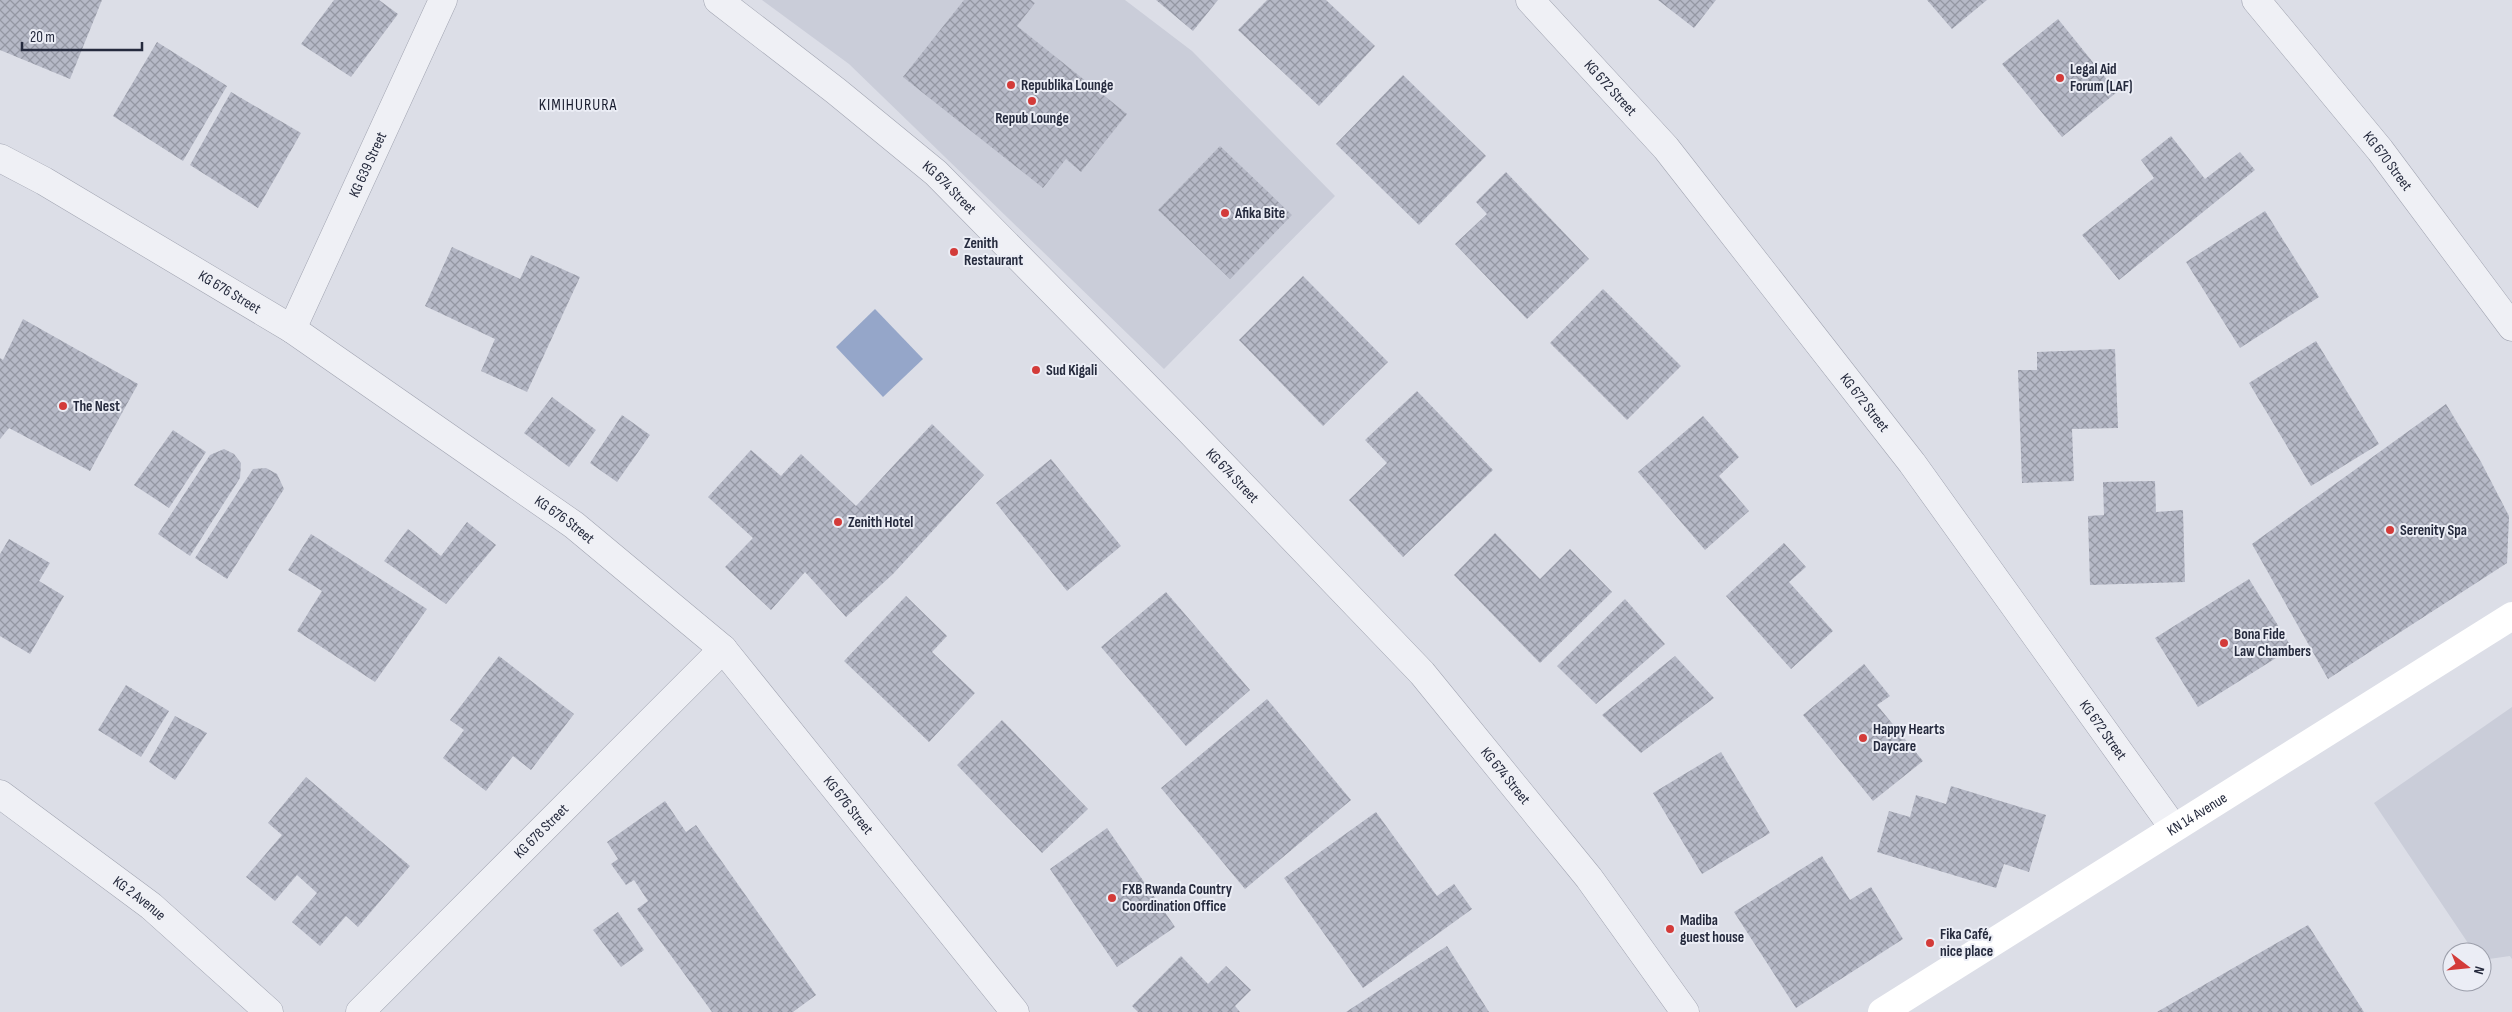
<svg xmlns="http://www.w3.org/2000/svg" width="2512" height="1012" viewBox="0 0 2512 1012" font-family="'Sofia Sans Condensed',sans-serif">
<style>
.built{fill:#cacdd9}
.water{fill:#95a6c9}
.building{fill:url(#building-cross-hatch)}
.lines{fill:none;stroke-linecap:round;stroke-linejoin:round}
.minor-casing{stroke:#a1a4b1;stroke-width:29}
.minor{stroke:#eff0f5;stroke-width:28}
.secondary{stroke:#fff;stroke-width:28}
.poi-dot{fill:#d33b39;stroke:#ebedf5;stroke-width:2}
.labels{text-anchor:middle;stroke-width:4;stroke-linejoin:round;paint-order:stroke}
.poi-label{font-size:15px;font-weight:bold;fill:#252a3d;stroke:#ebedf5;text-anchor:start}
.street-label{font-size:15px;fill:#252a3d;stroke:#ebedf5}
.neighbourhood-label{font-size:16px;letter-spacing:1px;fill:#181c2e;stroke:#ebedf5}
</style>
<defs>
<pattern id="building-cross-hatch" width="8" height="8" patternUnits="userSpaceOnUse" patternTransform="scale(1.25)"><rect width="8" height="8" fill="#b6b9c7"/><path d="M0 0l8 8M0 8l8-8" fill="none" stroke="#9497a3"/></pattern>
</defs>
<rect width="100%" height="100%" fill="#dcdee7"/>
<path class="built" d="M 762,0 L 1125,0 L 1192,51 L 1335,196 L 1164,369 L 849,64 Z
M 2512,707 L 2512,959 L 2510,956 L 2482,960 L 2482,952 L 2474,952 L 2374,803 Z"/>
<path class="water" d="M 875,309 L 923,359 L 883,397 L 836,347 Z"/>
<path class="building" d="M 0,0 L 102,0 L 70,79 L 0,50 Z
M 334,0 L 379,0 L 398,14 L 351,77 L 301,44 Z
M 964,0 L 1031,0 L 1035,3 L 1017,26 L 1127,114 L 1081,172 L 1066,159 L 1043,188 L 903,77 Z
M 1156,0 L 1218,0 L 1193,31 Z
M 1267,0 L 1326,0 L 1375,46 L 1319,106 L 1238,30 Z
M 1658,0 L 1716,0 L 1694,28 Z
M 1927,0 L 1987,0 L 1952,29 Z
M 2058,19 L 2117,92 L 2062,137 L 2002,64 Z
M 157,42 L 227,86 L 183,161 L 113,116 Z
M 1403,75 L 1486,156 L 1419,225 L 1336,144 Z
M 231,92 L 301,133 L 258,208 L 190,165 Z
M 2171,136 L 2205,179 L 2240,152 L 2255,170 L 2119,280 L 2082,235 L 2154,178 L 2141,160 Z
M 1220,146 L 1292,215 L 1230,279 L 1158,210 Z
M 1506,172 L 1589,259 L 1527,319 L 1455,244 L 1487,214 L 1476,202 Z
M 2265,211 L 2319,297 L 2240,348 L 2186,262 Z
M 452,247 L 520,279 L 531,255 L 580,277 L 527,392 L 481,371 L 495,339 L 425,306 Z
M 1303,276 L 1388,362 L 1323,426 L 1239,340 Z
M 1603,289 L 1681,366 L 1627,420 L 1550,343 Z
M 23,319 L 138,384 L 90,471 L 9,428 L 0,439 L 0,358 L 3,360 Z
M 2316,341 L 2379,444 L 2311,486 L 2249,383 Z
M 2115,349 L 2118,428 L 2072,429 L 2074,481 L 2022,483 L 2018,370 L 2037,370 L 2037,352 Z
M 1417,391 L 1493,470 L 1403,557 L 1349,500 L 1387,463 L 1365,440 Z
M 552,397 L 596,430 L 569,467 L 524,433 Z
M 2446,404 L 2481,462 L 2509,516 L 2507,563 L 2328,679 L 2252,544 Z
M 622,415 L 650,435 L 617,482 L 590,463 Z
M 1703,416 L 1739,457 L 1719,476 L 1749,511 L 1705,550 L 1638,472 Z
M 932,424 L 984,475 L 893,574 L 846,617 L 805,572 L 771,610 L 725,567 L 753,538 L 708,497 L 751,450 L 781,476 L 801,454 L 856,506 Z
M 173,430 L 206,452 L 169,508 L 134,485 Z
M 224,449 L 234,454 L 241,463 L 240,478 L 190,556 L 158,534 L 210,455 Z
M 1051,459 L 1121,546 L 1067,591 L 996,503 Z
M 266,468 L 277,474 L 284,489 L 227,579 L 195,558 L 253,469 Z
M 2155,481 L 2156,512 L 2183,510 L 2185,582 L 2090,585 L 2088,516 L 2104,515 L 2103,482 Z
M 467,522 L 496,545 L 446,604 L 384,561 L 408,529 L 441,556 Z
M 1495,533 L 1540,579 L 1570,549 L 1612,592 L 1540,663 L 1454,575 Z
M 311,534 L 427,609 L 375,682 L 297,631 L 322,591 L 288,570 Z
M 9,539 L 50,563 L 39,581 L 64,596 L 30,654 L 0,636 L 0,554 Z
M 1784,543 L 1806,567 L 1789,582 L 1833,631 L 1791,669 L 1726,596 Z
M 2249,579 L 2292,648 L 2198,707 L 2155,638 Z
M 1166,592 L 1250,690 L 1186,746 L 1101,647 Z
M 906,596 L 947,636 L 932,652 L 975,693 L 929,742 L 844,661 Z
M 1625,599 L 1665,644 L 1596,704 L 1557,666 Z
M 499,656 L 574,714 L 531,770 L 513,756 L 486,791 L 443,758 L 464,730 L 450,720 Z
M 1675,656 L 1714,698 L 1641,753 L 1602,715 Z
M 1864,664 L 1890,696 L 1877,705 L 1923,761 L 1873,801 L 1803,715 Z
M 126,685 L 169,711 L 141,757 L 98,730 Z
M 1267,699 L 1351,800 L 1245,889 L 1161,788 Z
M 175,716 L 207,733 L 175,780 L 149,762 Z
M 1002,720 L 1088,809 L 1042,853 L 957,765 Z
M 1721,752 L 1770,833 L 1702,874 L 1653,793 Z
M 306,777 L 410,866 L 358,927 L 346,916 L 320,946 L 292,922 L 317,893 L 297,875 L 275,901 L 246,877 L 282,835 L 268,823 Z
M 1951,786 L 2046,815 L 2029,872 L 2004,864 L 1996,888 L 1877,852 L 1889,811 L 1910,817 L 1916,795 L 1946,804 Z
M 665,801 L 686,832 L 696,825 L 816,995 L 793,1012 L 712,1012 L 637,909 L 648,901 L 634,880 L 626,885 L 611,864 L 618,859 L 607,842 Z
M 1376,812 L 1437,896 L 1454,884 L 1472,909 L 1363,988 L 1284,878 Z
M 1107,828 L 1175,927 L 1117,967 L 1050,869 Z
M 1822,856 L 1850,900 L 1871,887 L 1903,939 L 1796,1008 L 1734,912 Z
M 618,912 L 644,950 L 621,967 L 593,930 Z
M 2308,925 L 2364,1012 L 2157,1012 Z
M 1447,946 L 1489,1012 L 1346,1012 Z
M 1181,956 L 1208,984 L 1226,966 L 1251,990 L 1235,1006 L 1240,1012 L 1138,1012 L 1132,1006 Z"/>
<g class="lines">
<defs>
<g id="minor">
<path id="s1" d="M 718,0 L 836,91 L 936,173 L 1189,430 L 1422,673 L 1589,878 L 1685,1012"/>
<path id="s2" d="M 1530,0 L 1666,148 L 1912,463 L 2173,827"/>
<path id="s3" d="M 2256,0 L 2380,150 L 2512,327"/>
<path id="s4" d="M 0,158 L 44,181 L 292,329 L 574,525 L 723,649 L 1015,1012"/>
<path id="s5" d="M 292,329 L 443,0"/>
<path id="s6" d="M 0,794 L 151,906 L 269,1012"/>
<path id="s7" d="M 360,1012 L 723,649"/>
</g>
</defs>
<use href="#minor" class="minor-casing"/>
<use href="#minor" class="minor"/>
<path class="secondary" id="s8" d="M 1882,1012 L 2512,616"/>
</g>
<g class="poi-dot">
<circle cx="2060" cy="78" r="5"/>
<circle cx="1011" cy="85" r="5"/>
<circle cx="1032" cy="101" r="5"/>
<circle cx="1225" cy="213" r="5"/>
<circle cx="954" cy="252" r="5"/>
<circle cx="1036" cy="370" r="5"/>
<circle cx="63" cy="406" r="5"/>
<circle cx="838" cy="522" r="5"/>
<circle cx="2390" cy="530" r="5"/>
<circle cx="2224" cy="643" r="5"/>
<circle cx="1863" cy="738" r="5"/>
<circle cx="1112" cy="898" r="5"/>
<circle cx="1670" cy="929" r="5"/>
<circle cx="1930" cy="943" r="5"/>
</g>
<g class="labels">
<g class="poi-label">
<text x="2070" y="74">Legal Aid<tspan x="2070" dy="17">Forum (LAF)</tspan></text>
<text x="1021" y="90">Republika Lounge</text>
<text x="1032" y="123" text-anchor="middle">Repub Lounge</text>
<text x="1235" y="218">Afika Bite</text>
<text x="964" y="248">Zenith<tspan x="964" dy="17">Restaurant</tspan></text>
<text x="1046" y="375">Sud Kigali</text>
<text x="73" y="411">The Nest</text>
<text x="848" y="527">Zenith Hotel</text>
<text x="2400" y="535">Serenity Spa</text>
<text x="2234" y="639">Bona Fide<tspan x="2234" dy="17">Law Chambers</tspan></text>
<text x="1873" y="734">Happy Hearts<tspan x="1873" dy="17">Daycare</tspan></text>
<text x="1122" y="894">FXB Rwanda Country<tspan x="1122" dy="17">Coordination Office</tspan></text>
<text x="1680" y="925">Madiba<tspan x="1680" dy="17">guest house</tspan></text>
<text x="1940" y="939">Fika Café,<tspan x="1940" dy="17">nice place</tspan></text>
</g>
<g class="street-label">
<text dy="5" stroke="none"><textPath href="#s2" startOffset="119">KG 672 Street</textPath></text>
<text dy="5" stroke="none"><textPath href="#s3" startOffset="208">KG 670 Street</textPath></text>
<text dy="5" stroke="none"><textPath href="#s5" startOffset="181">KG 639 Street</textPath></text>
<text dy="5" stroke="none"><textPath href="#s1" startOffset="298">KG 674 Street</textPath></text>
<text dy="5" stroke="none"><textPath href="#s4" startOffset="266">KG 676 Street</textPath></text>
<text dy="5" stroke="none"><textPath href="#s2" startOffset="524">KG 672 Street</textPath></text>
<text dy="5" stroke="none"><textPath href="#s1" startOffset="702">KG 674 Street</textPath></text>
<text dy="5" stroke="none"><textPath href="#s4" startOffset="671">KG 676 Street</textPath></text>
<text dy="5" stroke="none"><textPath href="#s2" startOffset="929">KG 672 Street</textPath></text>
<text dy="5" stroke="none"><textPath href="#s1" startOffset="1108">KG 674 Street</textPath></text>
<text dy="5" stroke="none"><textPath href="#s4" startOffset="1076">KG 676 Street</textPath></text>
<text dy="5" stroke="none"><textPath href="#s8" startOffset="372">KN 14 Avenue</textPath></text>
<text dy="5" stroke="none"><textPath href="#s7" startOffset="256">KG 678 Street</textPath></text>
<text dy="5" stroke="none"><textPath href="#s6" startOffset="174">KG 2 Avenue</textPath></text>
</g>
<g class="neighbourhood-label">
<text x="578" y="110">KIMIHURURA</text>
</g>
</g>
<g transform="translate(2467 967) rotate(106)"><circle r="24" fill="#ebedf5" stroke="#9c9fab"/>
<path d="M0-4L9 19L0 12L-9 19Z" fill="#d33b39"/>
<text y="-8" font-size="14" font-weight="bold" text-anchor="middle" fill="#252a3d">N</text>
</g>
<path d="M22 42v8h120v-8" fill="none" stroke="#252a3d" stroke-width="2.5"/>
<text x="30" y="42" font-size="15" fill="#252a3d" stroke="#ebedf5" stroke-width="4" paint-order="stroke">20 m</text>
</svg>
